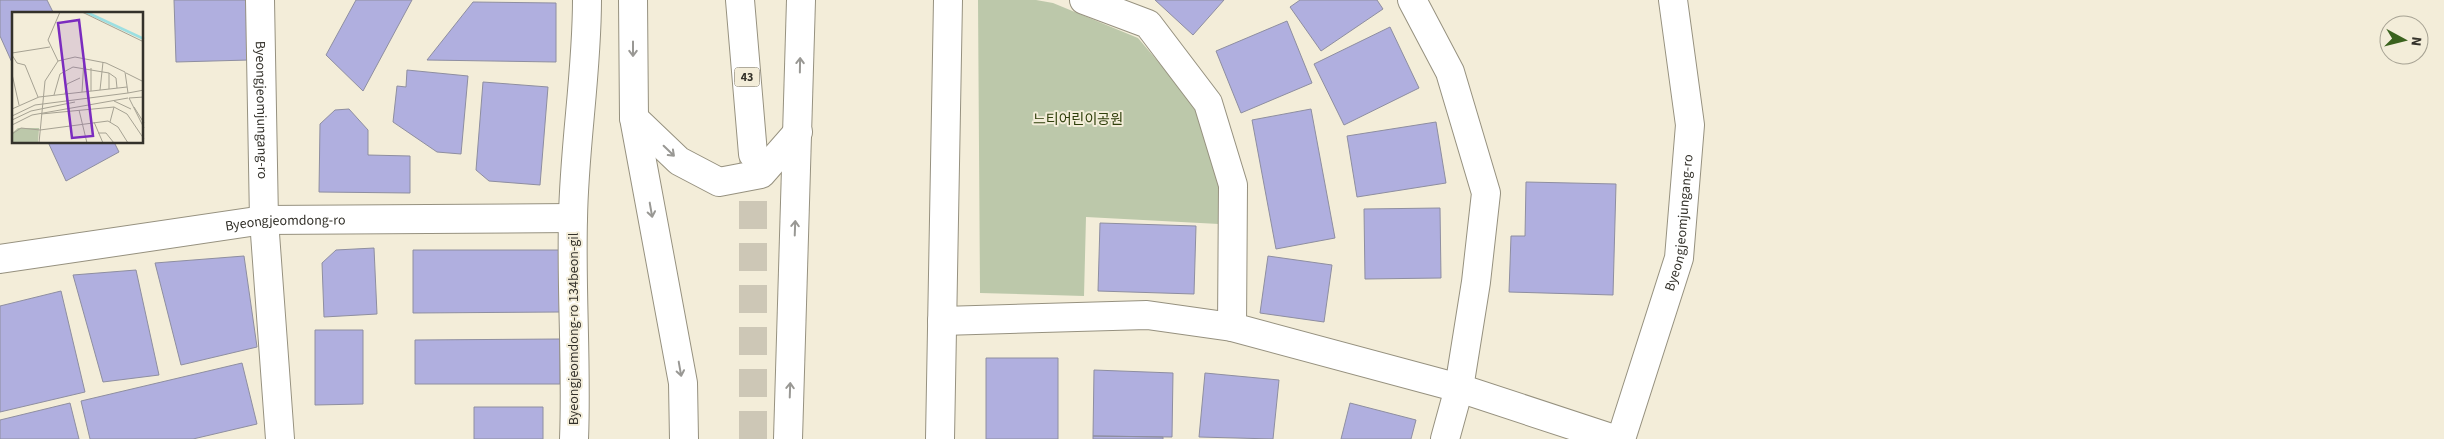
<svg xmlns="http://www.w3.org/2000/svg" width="2444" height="439" viewBox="0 0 2444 439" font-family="'Source Sans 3','Noto Sans KR',sans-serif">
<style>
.green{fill:#bcc8aa}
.building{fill:#b0afdf;stroke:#8e8ea0}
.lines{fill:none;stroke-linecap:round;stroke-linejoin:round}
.trunk-tunnel{stroke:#cdc7b6;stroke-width:28;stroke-dasharray:28 14;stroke-linecap:butt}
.minor-casing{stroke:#96917f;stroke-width:30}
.tertiary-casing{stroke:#96917f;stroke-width:30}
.trunk-casing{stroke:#96917f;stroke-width:30}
.minor{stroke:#fff;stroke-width:28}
.tertiary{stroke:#fff;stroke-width:28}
.trunk{stroke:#fff;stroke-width:28}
.oneway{stroke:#999894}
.labels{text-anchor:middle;stroke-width:4;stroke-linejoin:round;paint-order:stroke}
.shield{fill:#f3edd9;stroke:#6d695e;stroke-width:1}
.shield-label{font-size:12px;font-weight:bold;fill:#33312a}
.street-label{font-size:14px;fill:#33312a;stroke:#f3edd9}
.park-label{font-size:14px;fill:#2e3e09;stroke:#f3edd9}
.inset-river{fill:none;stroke:#9cdfe1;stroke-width:2.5}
.inset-road{fill:none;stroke:#a6a293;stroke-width:1}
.view{fill:#7b2cbf;fill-opacity:0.15;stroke:#7b2cbf;stroke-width:2.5}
.inset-edge{fill:none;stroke:#33312a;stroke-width:2.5}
</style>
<rect width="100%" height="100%" fill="#f3edd9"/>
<path class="green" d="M 978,0 L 1036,0 L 1053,3 L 1138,38 L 1195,105 L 1222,190 L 1219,224 L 1086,217 L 1084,296 L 980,293 Z"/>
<path class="building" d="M 0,0 L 47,0 L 54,14 L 14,14 L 14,67 L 0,36 Z
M 174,0 L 247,0 L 249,60 L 176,62 Z
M 356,0 L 412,0 L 363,91 L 326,55 Z
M 1155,0 L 1224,0 L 1193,35 Z
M 1300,0 L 1377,0 L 1383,9 L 1321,51 L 1290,7 Z
M 473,2 L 556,3 L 556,62 L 427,60 Z
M 1287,21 L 1312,83 L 1241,113 L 1216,51 Z
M 1390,27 L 1419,88 L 1344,125 L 1314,64 Z
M 407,70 L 468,76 L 461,154 L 437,152 L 393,122 L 397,86 L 406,87 Z
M 483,82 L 548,87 L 540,185 L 489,181 L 476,170 Z
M 349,109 L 368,130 L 368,155 L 410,156 L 410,193 L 319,192 L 320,124 L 335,110 Z
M 1311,109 L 1335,238 L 1276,249 L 1252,120 Z
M 1436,122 L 1446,183 L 1357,197 L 1347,136 Z
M 48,142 L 114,142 L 119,152 L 66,181 Z
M 1526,182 L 1616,184 L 1613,295 L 1509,292 L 1511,236 L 1525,236 Z
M 1440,208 L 1441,278 L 1365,279 L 1364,209 Z
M 1100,223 L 1196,226 L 1194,294 L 1098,291 Z
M 374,248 L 377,314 L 324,317 L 322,263 L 336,250 Z
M 413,250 L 559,250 L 560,312 L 413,313 Z
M 244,256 L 257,347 L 181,365 L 155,263 Z
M 1268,256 L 1332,265 L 1324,322 L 1260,313 Z
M 136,270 L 159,375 L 103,382 L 73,275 Z
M 61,291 L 85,392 L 0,412 L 0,306 Z
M 315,330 L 363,330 L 363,404 L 315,405 Z
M 560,339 L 560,384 L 415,384 L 415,340 Z
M 986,358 L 1058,358 L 1058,439 L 986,439 Z
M 242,363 L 257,424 L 193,439 L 90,439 L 81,401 Z
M 1094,370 L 1173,373 L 1172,437 L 1093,436 Z
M 1205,373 L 1279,380 L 1273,439 L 1199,437 Z
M 70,403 L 79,439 L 0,439 L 0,420 Z
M 1350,403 L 1416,420 L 1411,439 L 1341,439 Z
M 474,407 L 543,407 L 543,439 L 474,439 Z
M 1093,436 L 1163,437 L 1163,439 L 1093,439 Z"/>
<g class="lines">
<path class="trunk-tunnel" d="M 753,439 L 753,154"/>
<defs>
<g id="minor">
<path id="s1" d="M 260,0 L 264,220 L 280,439"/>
<path d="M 1084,0 L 1148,24 L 1208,103 L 1233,185 L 1232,327"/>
<path d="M 1412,0 L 1450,72 L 1486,193 L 1476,282 L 1459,388 L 1445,439"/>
<path id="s2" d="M 0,259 L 264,220 L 573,218"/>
<path d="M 942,321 L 1147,315 L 1232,327 L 1459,388 L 1614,439"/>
<path d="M 574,439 C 577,366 571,292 573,219 C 574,146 587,74 587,0"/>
<path d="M 940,439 L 948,0"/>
</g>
<g id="tertiary">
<path d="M 633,0 L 634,118 L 683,383 L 684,439"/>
<path d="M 634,118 L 679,161 L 719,182 L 761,174 L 798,132"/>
<path d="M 788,439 L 801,0"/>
<path id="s3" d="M 1621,439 L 1679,258 L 1690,125 L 1673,0"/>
</g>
<path id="trunk" d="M 740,0 L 753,154"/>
</defs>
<use href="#minor" class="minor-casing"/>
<use href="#tertiary" class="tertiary-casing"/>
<use href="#trunk" class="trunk-casing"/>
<use href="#minor" class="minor"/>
<use href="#tertiary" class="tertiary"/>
<use href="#trunk" class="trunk"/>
</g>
<defs><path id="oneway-shaft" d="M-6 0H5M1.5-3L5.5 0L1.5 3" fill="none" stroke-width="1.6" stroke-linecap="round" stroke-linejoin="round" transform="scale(1.25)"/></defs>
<g class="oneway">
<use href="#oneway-shaft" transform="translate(633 49) rotate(90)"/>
<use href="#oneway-shaft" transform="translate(800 65) rotate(-89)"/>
<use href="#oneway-shaft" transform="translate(669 151) rotate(44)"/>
<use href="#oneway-shaft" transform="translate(651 210) rotate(80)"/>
<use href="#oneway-shaft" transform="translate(795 228) rotate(-88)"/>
<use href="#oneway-shaft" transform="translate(680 369) rotate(80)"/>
<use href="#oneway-shaft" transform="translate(790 390) rotate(-88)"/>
</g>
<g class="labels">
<rect class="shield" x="734.5" y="67.5" width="25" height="19" rx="4"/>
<g class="shield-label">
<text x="747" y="81">43</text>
</g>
<g class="street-label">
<text dy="5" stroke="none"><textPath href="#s1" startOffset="110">Byeongjeomjungang-ro</textPath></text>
<text dy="5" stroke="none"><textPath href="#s3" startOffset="225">Byeongjeomjungang-ro</textPath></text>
<text dy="5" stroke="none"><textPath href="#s2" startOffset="288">Byeongjeomdong-ro</textPath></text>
<text transform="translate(573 329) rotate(-90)" y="5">Byeongjeomdong-ro 134beon-gil</text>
</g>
<g class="park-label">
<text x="1078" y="124">느티어린이공원</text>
</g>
</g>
<g transform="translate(12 12)">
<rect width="131" height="131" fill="#f3edd9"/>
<path d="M 6,116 L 27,116 L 26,131 L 0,131 L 0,121 Z" fill="#bcc8aa"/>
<path class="inset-river" d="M 74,0 L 132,27"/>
<path class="inset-road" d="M 70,0 L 132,30M 0,41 L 38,35M 0,43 L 5,51 L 13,53 L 26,85M 46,49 L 36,28 L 48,0M 114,61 L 132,70M 0,62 L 7,93M 97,77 L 97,61M 88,78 L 91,50M 79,79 L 79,56M 70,80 L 72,47M 116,81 L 132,78M 53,82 L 55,72 L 68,66M 42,83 L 48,62 L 61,55 L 97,61 L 104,66 L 105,76M 117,86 L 132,116M 117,86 L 132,85M 102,89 L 119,97M 23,93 L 116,81M 122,95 L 132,111M 0,97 L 27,85 L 115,75M 67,98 L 75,131M 29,102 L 102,95 L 115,102 L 132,127M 20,103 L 116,86M 0,104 L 23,93M 0,108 L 19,99 L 63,90M 82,110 L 91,131M 98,110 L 102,95M 0,113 L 20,103M 86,121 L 94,121 L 102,131M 0,122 L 9,116 L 28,118 L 96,109 L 106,115 L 116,131M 27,131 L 33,69 L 46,49 L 63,45 L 94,51 L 113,60 L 116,81"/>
<path class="view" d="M 67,8 L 81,124 L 60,126 L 46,11 Z"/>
<rect width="131" height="131" class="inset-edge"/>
</g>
<g transform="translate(2404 40) rotate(97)"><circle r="24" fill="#f3edd9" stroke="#a6a293"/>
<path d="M0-4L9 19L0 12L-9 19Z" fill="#3a621e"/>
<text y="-8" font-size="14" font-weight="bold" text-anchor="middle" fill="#33312a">N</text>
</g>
</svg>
